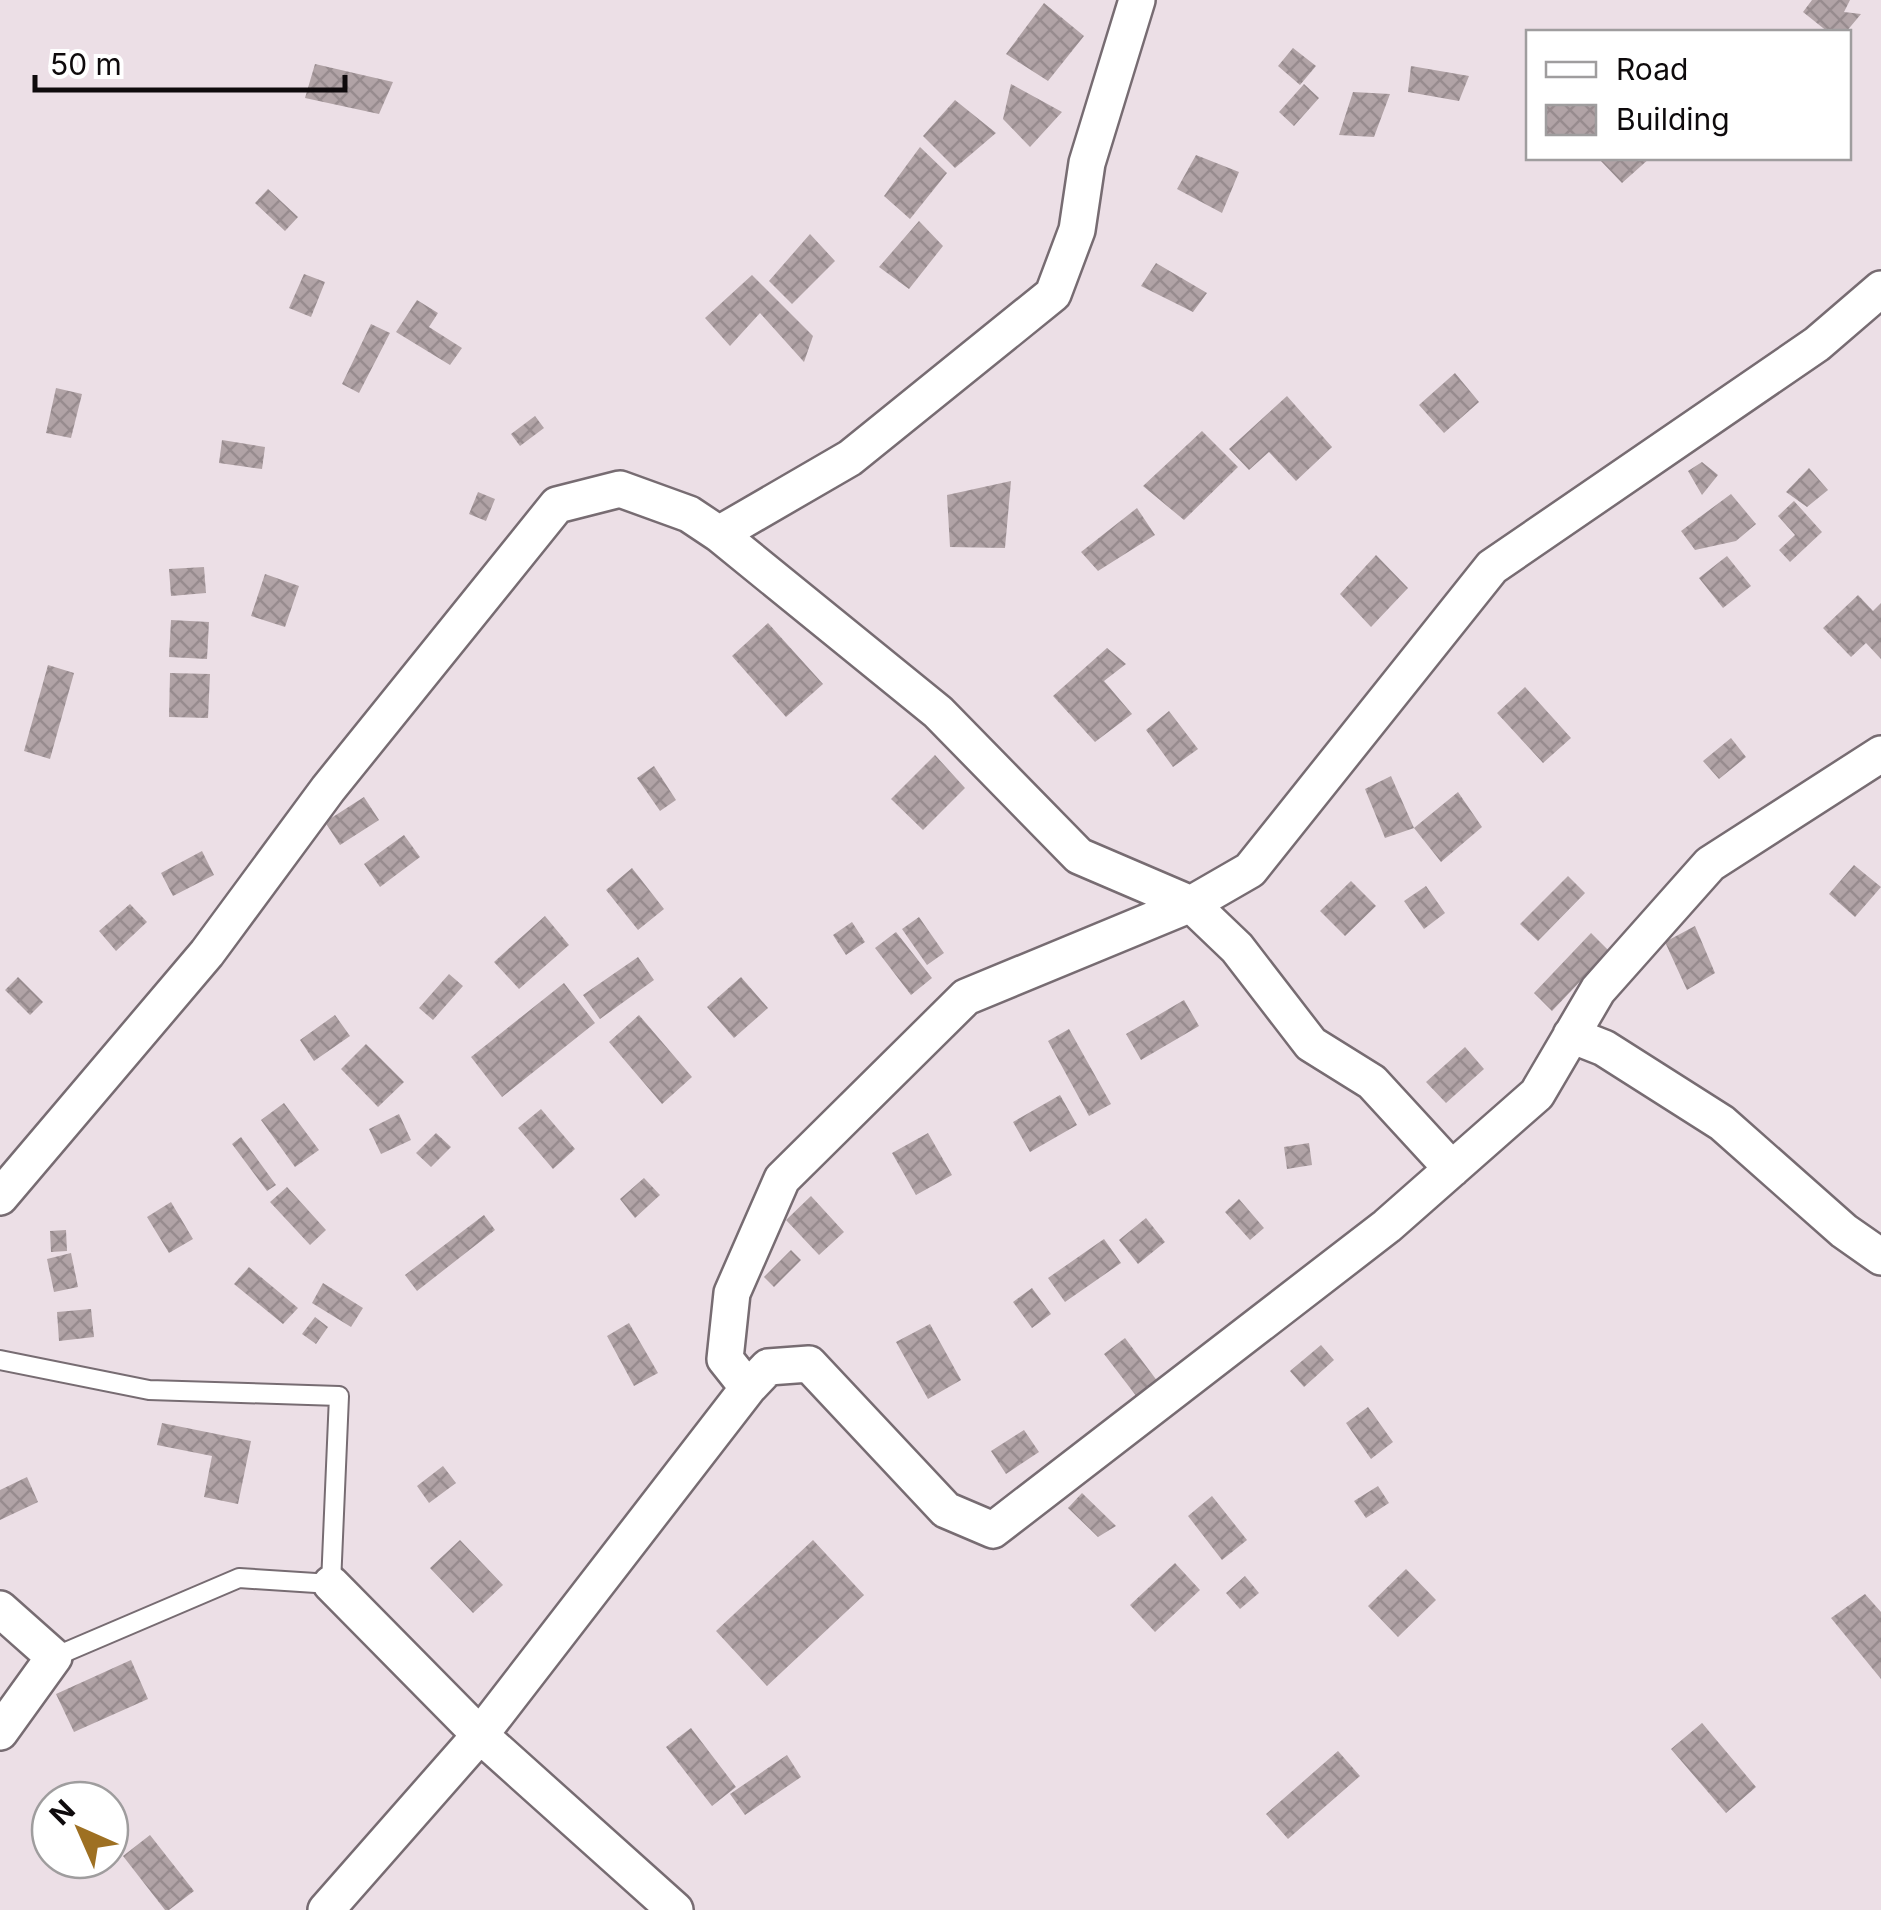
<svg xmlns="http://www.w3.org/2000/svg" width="1881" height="1910" viewBox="0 0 1881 1910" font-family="Inter,sans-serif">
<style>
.building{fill:url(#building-cross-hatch)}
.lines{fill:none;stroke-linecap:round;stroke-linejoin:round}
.service-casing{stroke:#776c72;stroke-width:22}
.minor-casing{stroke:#776c72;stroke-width:40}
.service{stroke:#fff;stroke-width:18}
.minor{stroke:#fff;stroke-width:35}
</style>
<defs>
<pattern id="building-cross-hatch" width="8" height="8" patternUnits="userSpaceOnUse" patternTransform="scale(2.5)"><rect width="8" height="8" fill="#b1a3a6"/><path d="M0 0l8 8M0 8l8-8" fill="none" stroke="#978b8e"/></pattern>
</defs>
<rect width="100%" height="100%" fill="#ecdfe6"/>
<path class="building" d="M 1812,0 L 1850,0 L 1844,12 L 1861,14 L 1846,32 L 1828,32 L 1803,12 Z
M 1044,3 L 1084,36 L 1048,81 L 1006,54 Z
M 1293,48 L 1316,66 L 1300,85 L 1278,66 Z
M 315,64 L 393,82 L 379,114 L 305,98 Z
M 1411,66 L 1469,76 L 1459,101 L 1408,92 Z
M 1011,84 L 1062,112 L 1030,147 L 1003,119 Z
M 1304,84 L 1319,98 L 1294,126 L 1279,112 Z
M 1353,92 L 1390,94 L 1374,137 L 1339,135 Z
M 955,100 L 996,133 L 955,168 L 923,136 Z
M 920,147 L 947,173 L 910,219 L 884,196 Z
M 1196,155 L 1239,172 L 1222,213 L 1177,189 Z
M 1598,158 L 1650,158 L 1622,183 Z
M 268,189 L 298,217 L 285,231 L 255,203 Z
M 919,221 L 943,246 L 909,289 L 879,267 Z
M 810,234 L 835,261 L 792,304 L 769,281 Z
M 1156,263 L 1207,293 L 1193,312 L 1141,286 Z
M 304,274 L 325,282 L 311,317 L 289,308 Z
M 752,275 L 813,336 L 804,362 L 760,313 L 730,346 L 705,318 Z
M 417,300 L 438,313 L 429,327 L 462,348 L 450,365 L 396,332 Z
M 371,324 L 390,333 L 359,393 L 342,384 Z
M 1455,373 L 1479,402 L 1444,433 L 1419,405 Z
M 56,388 L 82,394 L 71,438 L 46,433 Z
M 1287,396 L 1332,447 L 1296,481 L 1269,452 L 1249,470 L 1229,449 Z
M 535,416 L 544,428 L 520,446 L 511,434 Z
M 1202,431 L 1238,467 L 1184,520 L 1143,486 Z
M 222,440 L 265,447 L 262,469 L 219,463 Z
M 1702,462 L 1718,475 L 1702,495 L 1688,471 Z
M 1809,468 L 1828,490 L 1807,507 L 1786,492 Z
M 1011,481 L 1005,548 L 950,547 L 947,495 Z
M 478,492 L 495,499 L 486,521 L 469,514 Z
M 1731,494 L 1756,524 L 1736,541 L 1695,550 L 1681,531 Z
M 1794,501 L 1822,532 L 1790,562 L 1779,550 L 1795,535 L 1778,516 Z
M 1137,508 L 1155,535 L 1098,571 L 1081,552 Z
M 1376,555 L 1408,588 L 1371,627 L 1340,594 Z
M 1727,556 L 1751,586 L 1723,608 L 1699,578 Z
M 204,567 L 206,593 L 171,596 L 169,569 Z
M 265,574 L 299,586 L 285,627 L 251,616 Z
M 1858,595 L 1873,611 L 1881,603 L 1881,659 L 1866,643 L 1851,657 L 1823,628 Z
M 171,620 L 209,622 L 207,659 L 169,657 Z
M 768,623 L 823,684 L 786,717 L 732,656 Z
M 1107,648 L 1126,664 L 1104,681 L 1132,714 L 1095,742 L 1053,696 Z
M 48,665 L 74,673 L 50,759 L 24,751 Z
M 170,673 L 210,674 L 208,718 L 169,717 Z
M 1525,687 L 1571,738 L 1543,763 L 1497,713 Z
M 1169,711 L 1198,749 L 1173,767 L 1146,730 Z
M 1731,738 L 1746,757 L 1719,779 L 1703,761 Z
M 935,755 L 965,788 L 923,830 L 891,799 Z
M 654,766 L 676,800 L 660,811 L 637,778 Z
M 1391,776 L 1414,828 L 1458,792 L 1482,827 L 1441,862 L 1414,828 L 1385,838 L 1365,789 Z
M 364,797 L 379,820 L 340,845 L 325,822 Z
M 404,835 L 420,857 L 380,887 L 364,864 Z
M 202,851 L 214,875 L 173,896 L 161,873 Z
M 1854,865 L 1881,887 L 1855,917 L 1829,894 Z
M 632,868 L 664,909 L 638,930 L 606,890 Z
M 1568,876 L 1585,893 L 1538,941 L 1520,924 Z
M 1351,881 L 1376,906 L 1345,936 L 1320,911 Z
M 1426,886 L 1445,913 L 1424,929 L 1404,901 Z
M 130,904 L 147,922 L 116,951 L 99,931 Z
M 545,916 L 569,945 L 519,989 L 494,962 Z
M 919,917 L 944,953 L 927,965 L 902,929 Z
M 852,922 L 865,942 L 846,955 L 833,935 Z
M 1695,926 L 1715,973 L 1687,990 L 1665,942 Z
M 896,932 L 932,978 L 911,995 L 875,948 Z
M 1591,933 L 1609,951 L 1552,1011 L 1534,993 Z
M 638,957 L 654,980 L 600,1019 L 583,995 Z
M 449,974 L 463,986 L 433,1020 L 419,1008 Z
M 18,977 L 43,1002 L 30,1015 L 5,990 Z
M 741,977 L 768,1008 L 734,1038 L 707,1007 Z
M 564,983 L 595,1023 L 502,1097 L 471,1057 Z
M 1184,1000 L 1199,1026 L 1141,1060 L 1126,1034 Z
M 335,1015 L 350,1036 L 314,1061 L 300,1040 Z
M 639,1015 L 692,1077 L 662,1104 L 609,1042 Z
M 1069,1029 L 1111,1104 L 1089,1116 L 1048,1041 Z
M 366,1044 L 404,1082 L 378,1107 L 341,1069 Z
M 1465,1047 L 1484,1069 L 1446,1103 L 1426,1082 Z
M 1060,1095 L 1077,1125 L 1030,1152 L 1013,1122 Z
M 284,1103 L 319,1150 L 295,1167 L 261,1120 Z
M 541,1109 L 575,1149 L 553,1169 L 518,1128 Z
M 399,1114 L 411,1140 L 381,1154 L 369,1129 Z
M 436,1133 L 451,1147 L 431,1167 L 416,1153 Z
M 928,1133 L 952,1175 L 916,1195 L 892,1153 Z
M 241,1137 L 276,1185 L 267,1191 L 232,1144 Z
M 1309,1143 L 1312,1165 L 1287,1169 L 1284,1147 Z
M 644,1178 L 660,1195 L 635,1218 L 620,1199 Z
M 287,1187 L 326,1230 L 310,1245 L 270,1202 Z
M 811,1196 L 844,1232 L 819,1255 L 786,1220 Z
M 1239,1199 L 1264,1228 L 1250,1240 L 1225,1212 Z
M 171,1202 L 193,1239 L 169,1253 L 147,1217 Z
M 484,1215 L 495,1230 L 417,1291 L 405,1275 Z
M 1146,1218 L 1165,1242 L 1138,1264 L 1119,1240 Z
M 66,1230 L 67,1251 L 51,1252 L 50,1231 Z
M 1104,1239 L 1121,1263 L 1065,1302 L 1048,1278 Z
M 791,1250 L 801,1260 L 774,1287 L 764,1277 Z
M 71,1253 L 78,1287 L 54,1292 L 47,1259 Z
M 249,1267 L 298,1308 L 283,1324 L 234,1284 Z
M 323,1283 L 363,1308 L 351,1327 L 312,1303 Z
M 1032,1288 L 1051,1314 L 1032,1328 L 1013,1302 Z
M 91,1309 L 94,1337 L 59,1341 L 57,1312 Z
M 315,1317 L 328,1327 L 316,1344 L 302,1334 Z
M 629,1323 L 658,1373 L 634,1386 L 607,1336 Z
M 930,1324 L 961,1380 L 928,1399 L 896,1342 Z
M 1125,1338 L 1158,1382 L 1137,1397 L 1104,1354 Z
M 1321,1345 L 1334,1360 L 1304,1387 L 1290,1371 Z
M 1368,1407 L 1393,1442 L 1371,1459 L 1346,1423 Z
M 162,1423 L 251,1441 L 238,1504 L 204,1497 L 212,1456 L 157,1445 Z
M 1024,1430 L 1039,1452 L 1006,1474 L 991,1451 Z
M 443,1466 L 456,1483 L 429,1503 L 417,1486 Z
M 27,1477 L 38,1502 L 0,1520 L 0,1490 Z
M 1378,1486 L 1389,1503 L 1366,1518 L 1354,1501 Z
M 1082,1493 L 1116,1526 L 1098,1537 L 1068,1508 Z
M 1212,1496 L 1247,1540 L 1222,1560 L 1188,1516 Z
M 460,1540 L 503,1585 L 473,1613 L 430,1568 Z
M 813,1540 L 864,1595 L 767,1686 L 716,1631 Z
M 1175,1563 L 1200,1590 L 1155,1632 L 1130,1605 Z
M 1406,1569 L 1436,1600 L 1398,1637 L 1368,1606 Z
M 1245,1576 L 1259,1593 L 1240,1609 L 1226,1593 Z
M 1865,1594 L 1881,1612 L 1881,1679 L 1831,1618 Z
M 131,1660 L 148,1699 L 74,1732 L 56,1694 Z
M 1702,1723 L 1756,1787 L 1726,1813 L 1671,1749 Z
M 691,1728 L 736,1787 L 712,1806 L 666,1747 Z
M 1338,1751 L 1360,1776 L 1288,1839 L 1266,1814 Z
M 787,1755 L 801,1777 L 745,1815 L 730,1794 Z
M 150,1835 L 194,1891 L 169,1910 L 165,1910 L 123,1856 Z"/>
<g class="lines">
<defs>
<path id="service" d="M 0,1360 L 149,1390 L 339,1396 L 331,1584 L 239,1578 L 54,1657"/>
<path id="minor" d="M 719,534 L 850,458 L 1053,294 L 1077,230 L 1087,163 L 1137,0
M 1571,1035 L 1604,1048 L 1722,1123 L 1844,1231 L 1881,1257
M 0,1197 L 207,953 L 328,789 L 557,505 L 620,489 L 689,514 L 719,534 L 938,712 L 1079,856 L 1191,904 L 1237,948 L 1311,1044 L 1372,1082 L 1452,1169
M 748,1388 L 725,1359 L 732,1293 L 782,1179 L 966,997 L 1191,904 L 1250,870 L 1492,567 L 1817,344 L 1881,289
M 331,1584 L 480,1735 L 675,1910
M 0,1609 L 54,1657 L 0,1732
M 326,1910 L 480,1735 L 748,1388 L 768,1367 L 809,1364 L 946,1510 L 993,1530 L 1387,1226 L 1537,1094 L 1598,990 L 1710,864 L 1881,754"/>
</defs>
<use href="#service" class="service-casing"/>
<use href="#minor" class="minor-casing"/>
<use href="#service" class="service"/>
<use href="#minor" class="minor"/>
</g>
<rect x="1526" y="30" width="325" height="130" fill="#ffffff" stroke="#9f9d9e" stroke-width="2.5"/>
<rect x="1546" y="62" width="50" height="15" fill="#ffffff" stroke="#9f9d9e" stroke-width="2.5"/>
<text x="1616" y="80" font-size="30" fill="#0e0a0c">Road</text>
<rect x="1546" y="105" width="50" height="30" fill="url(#building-cross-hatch)" stroke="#9f9d9e" stroke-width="2.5"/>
<text x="1616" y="130" font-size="30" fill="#0e0a0c">Building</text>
<g transform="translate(80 1830) rotate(315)"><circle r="48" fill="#ffffff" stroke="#9f9d9e" stroke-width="2.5"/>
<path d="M0-8L18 38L0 25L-18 38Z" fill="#9e7022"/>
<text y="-15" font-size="28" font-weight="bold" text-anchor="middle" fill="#0e0a0c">N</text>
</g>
<path d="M35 75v15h310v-15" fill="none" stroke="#0e0a0c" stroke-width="5"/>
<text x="50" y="75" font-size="30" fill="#0e0a0c" stroke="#ffffff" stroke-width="8" paint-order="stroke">50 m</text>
</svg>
